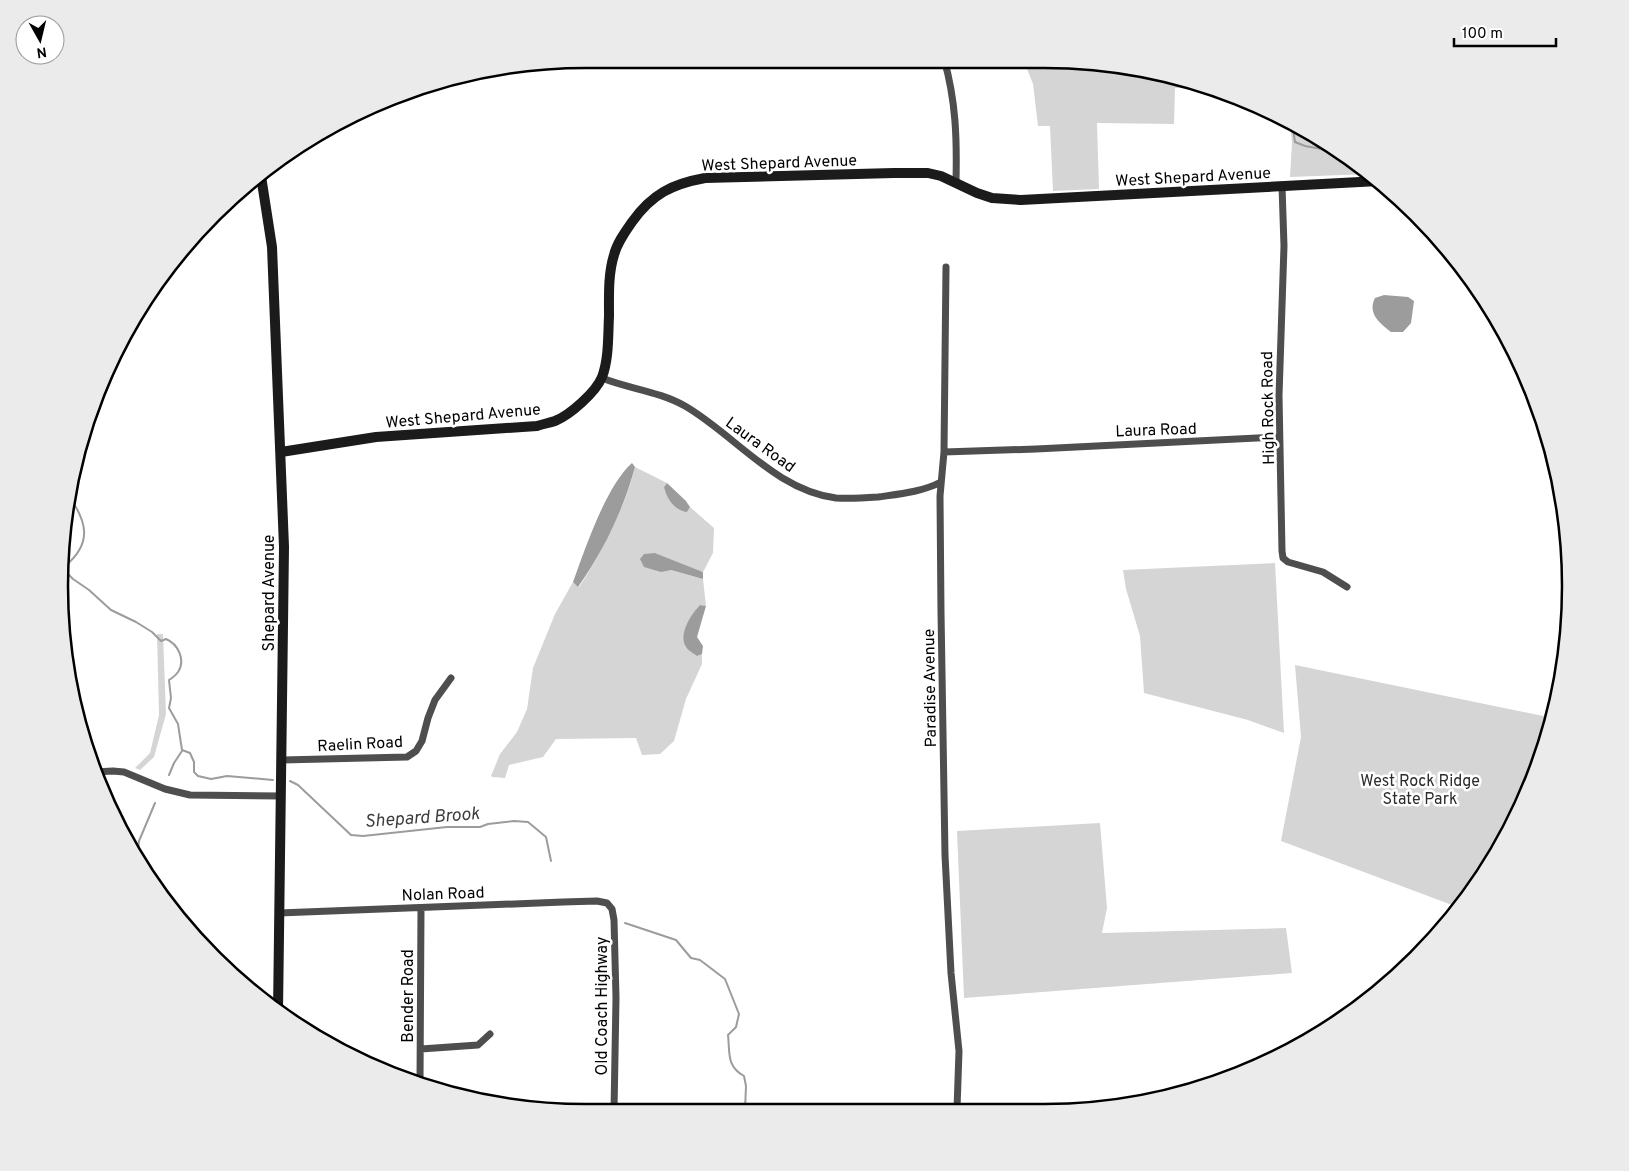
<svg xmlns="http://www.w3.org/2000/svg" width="1629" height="1171" viewBox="0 0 1629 1171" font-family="Overpass,sans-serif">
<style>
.green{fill:#d5d5d5}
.water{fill:#9c9c9c}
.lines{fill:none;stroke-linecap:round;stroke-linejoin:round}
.stream{stroke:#9c9c9c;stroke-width:2}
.street{stroke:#4e4e4e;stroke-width:7}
.secondary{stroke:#1b1b1b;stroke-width:10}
.labels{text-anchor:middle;stroke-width:5;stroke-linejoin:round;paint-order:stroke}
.street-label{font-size:16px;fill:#000;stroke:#fff}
.park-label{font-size:16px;fill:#2c2c2c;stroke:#fff}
.water-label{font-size:18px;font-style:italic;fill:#3d3d3d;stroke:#fff}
.rim{fill:none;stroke:#000;stroke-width:2.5}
</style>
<rect width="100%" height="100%" fill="#fff"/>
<path class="green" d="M 1023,59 L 1044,59 L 1147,69 L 1190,82 L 1190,87 L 1175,88 L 1174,124 L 1097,123 L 1099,189 L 1053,191 L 1050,126 L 1038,126 L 1033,84 Z
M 1290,121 L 1307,129 L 1370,174 L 1290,177 L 1292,143 Z
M 635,467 L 667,483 L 664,487 L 687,512 L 690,507 L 714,528 L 713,553 L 703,572 L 655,553 L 671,570 L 703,579 L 706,606 L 700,605 L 696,609 L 697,656 L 702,654 L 702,664 L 686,699 L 674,741 L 660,754 L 642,755 L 636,738 L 556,739 L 543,757 L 509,765 L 505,778 L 492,777 L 491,776 L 500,754 L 517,732 L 527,709 L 533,668 L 555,614 L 573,582 L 579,587 C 601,554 626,506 635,467 Z
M 1275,563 L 1284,733 L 1248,720 L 1144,693 L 1140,636 L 1126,589 L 1123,570 Z
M 157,634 L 163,634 L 166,714 L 154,757 L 140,770 L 135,768 L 150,753 L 159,715 Z
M 1295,665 L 1553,718 L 1516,819 L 1460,908 L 1281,841 L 1301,737 Z
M 1100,823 L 1107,908 L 1102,933 L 1286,928 L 1292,973 L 964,998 L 957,831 Z"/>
<path class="water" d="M 1384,295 L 1408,297 L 1414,301 L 1411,323 L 1403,332 L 1391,332 C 1380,323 1367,314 1375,298 Z
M 632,463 L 635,467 C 623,511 604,550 578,587 L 573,582 C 585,549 606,486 632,463 Z
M 667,483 L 686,501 L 690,507 L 687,512 C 674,510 667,499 664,487 Z
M 655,553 L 703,572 L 703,579 L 671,570 L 661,572 L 644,567 L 640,559 L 644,554 Z
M 700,605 L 706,606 L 697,637 L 703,646 L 702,654 L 697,656 C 693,653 687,650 685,645 C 679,633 692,613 700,605 Z"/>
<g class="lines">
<path class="stream" d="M 1292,122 L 1295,142 L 1305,146 L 1339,152
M 68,495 C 87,521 93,543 65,566 L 66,572 L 73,579 L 89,590 L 111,610 L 136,622 L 152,632 L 161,641 L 166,639 C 178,644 186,660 178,672 C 176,675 172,678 169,680 L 171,698 L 169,708 L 178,724 L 182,750 L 190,753 L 194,762 L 194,772 L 198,776 L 211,779 L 227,776 L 273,780
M 169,775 L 174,763 L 182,751
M 290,781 L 298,785 L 351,835 L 363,836 L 447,827 L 480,827 L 488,824 L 514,821 L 528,822 L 546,837 L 551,861
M 137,858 L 139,841 L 155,803
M 625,923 L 676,940 L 691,958 L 700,960 L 725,979 L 739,1014 L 736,1027 L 728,1035 C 730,1052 726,1066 744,1076 L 746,1086 L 745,1110"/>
<path class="street" d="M 944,59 C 956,101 957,139 956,182
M 1282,186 L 1284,246 L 1279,396 L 1282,551 L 1283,558 L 1288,562 L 1323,572 L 1347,587
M 946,267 L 944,452 L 940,496 L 941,612 L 945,855 L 951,973 L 959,1051 L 957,1109
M 602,378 C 629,389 659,391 685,406 C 735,435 775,490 836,498 C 850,499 864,498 878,497 C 899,494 922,492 941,482
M 944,452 L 1036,449 L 1279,437
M 282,760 L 407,757 L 416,751 L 422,741 L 428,718 L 435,700 L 451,678
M 95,772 L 113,771 L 124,772 L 165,789 L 190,795 L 281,796
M 279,913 L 563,902 L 597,901 L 607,903 L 612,909 L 614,920 L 616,998 L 614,1111
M 421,1049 L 478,1045 L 490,1034
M 420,1083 L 421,908"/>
<path class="secondary" d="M 261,176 L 272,247 L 284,547 L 278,1012
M 281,452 L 376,437 L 537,426 C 543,424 549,423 555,421 C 570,415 596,392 602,377 C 609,359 608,335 609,316 C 609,296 608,274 614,255 C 617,243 625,232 632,222 C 652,194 672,184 705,178 L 894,173 L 928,173 L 941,176 L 977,193 L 992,198 L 1021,200 L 1379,181"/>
</g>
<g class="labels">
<g class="street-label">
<text transform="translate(779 162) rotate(-2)" y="6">West Shepard Avenue</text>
<text transform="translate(1193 176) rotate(-3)" y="6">West Shepard Avenue</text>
<text transform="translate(1267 408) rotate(-91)" y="6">High Rock Road</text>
<text transform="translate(463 415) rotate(-5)" y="6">West Shepard Avenue</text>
<text transform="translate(1156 429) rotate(-2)" y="6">Laura Road</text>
<text transform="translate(761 444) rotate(36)" y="6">Laura Road</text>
<text transform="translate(268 593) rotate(-90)" y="6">Shepard Avenue</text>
<text transform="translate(929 688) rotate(-91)" y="6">Paradise Avenue</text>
<text transform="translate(360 743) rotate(-3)" y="6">Raelin Road</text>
<text transform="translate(443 893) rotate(-2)" y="6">Nolan Road</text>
<text transform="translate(407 996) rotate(-90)" y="6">Bender Road</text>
<text transform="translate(601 1006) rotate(-90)" y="6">Old Coach Highway</text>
</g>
<g class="park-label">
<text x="1420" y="786">West Rock Ridge<tspan x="1420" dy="18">State Park</tspan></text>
</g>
<g class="water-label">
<text transform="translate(422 817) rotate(-4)" y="6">Shepard Brook</text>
</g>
</g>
<path d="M0 0H1629V1171H0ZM586 68H1044A518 518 0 0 1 1562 586V586A518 518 0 0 1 1044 1104H586A518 518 0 0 1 68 586V586A518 518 0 0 1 586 68Z" fill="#ebebeb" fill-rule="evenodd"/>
<path class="rim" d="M586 68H1044A518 518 0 0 1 1562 586V586A518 518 0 0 1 1044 1104H586A518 518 0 0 1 68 586V586A518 518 0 0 1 586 68Z"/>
<g transform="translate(40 40) rotate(172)"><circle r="24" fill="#ffffff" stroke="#999999"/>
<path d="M0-4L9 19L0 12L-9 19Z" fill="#000000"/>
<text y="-8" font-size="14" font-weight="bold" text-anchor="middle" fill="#000000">N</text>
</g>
<path d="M1454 38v8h102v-8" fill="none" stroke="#000000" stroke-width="2.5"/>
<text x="1462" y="38" font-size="15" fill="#000000" stroke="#ffffff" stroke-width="4" paint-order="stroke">100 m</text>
</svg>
